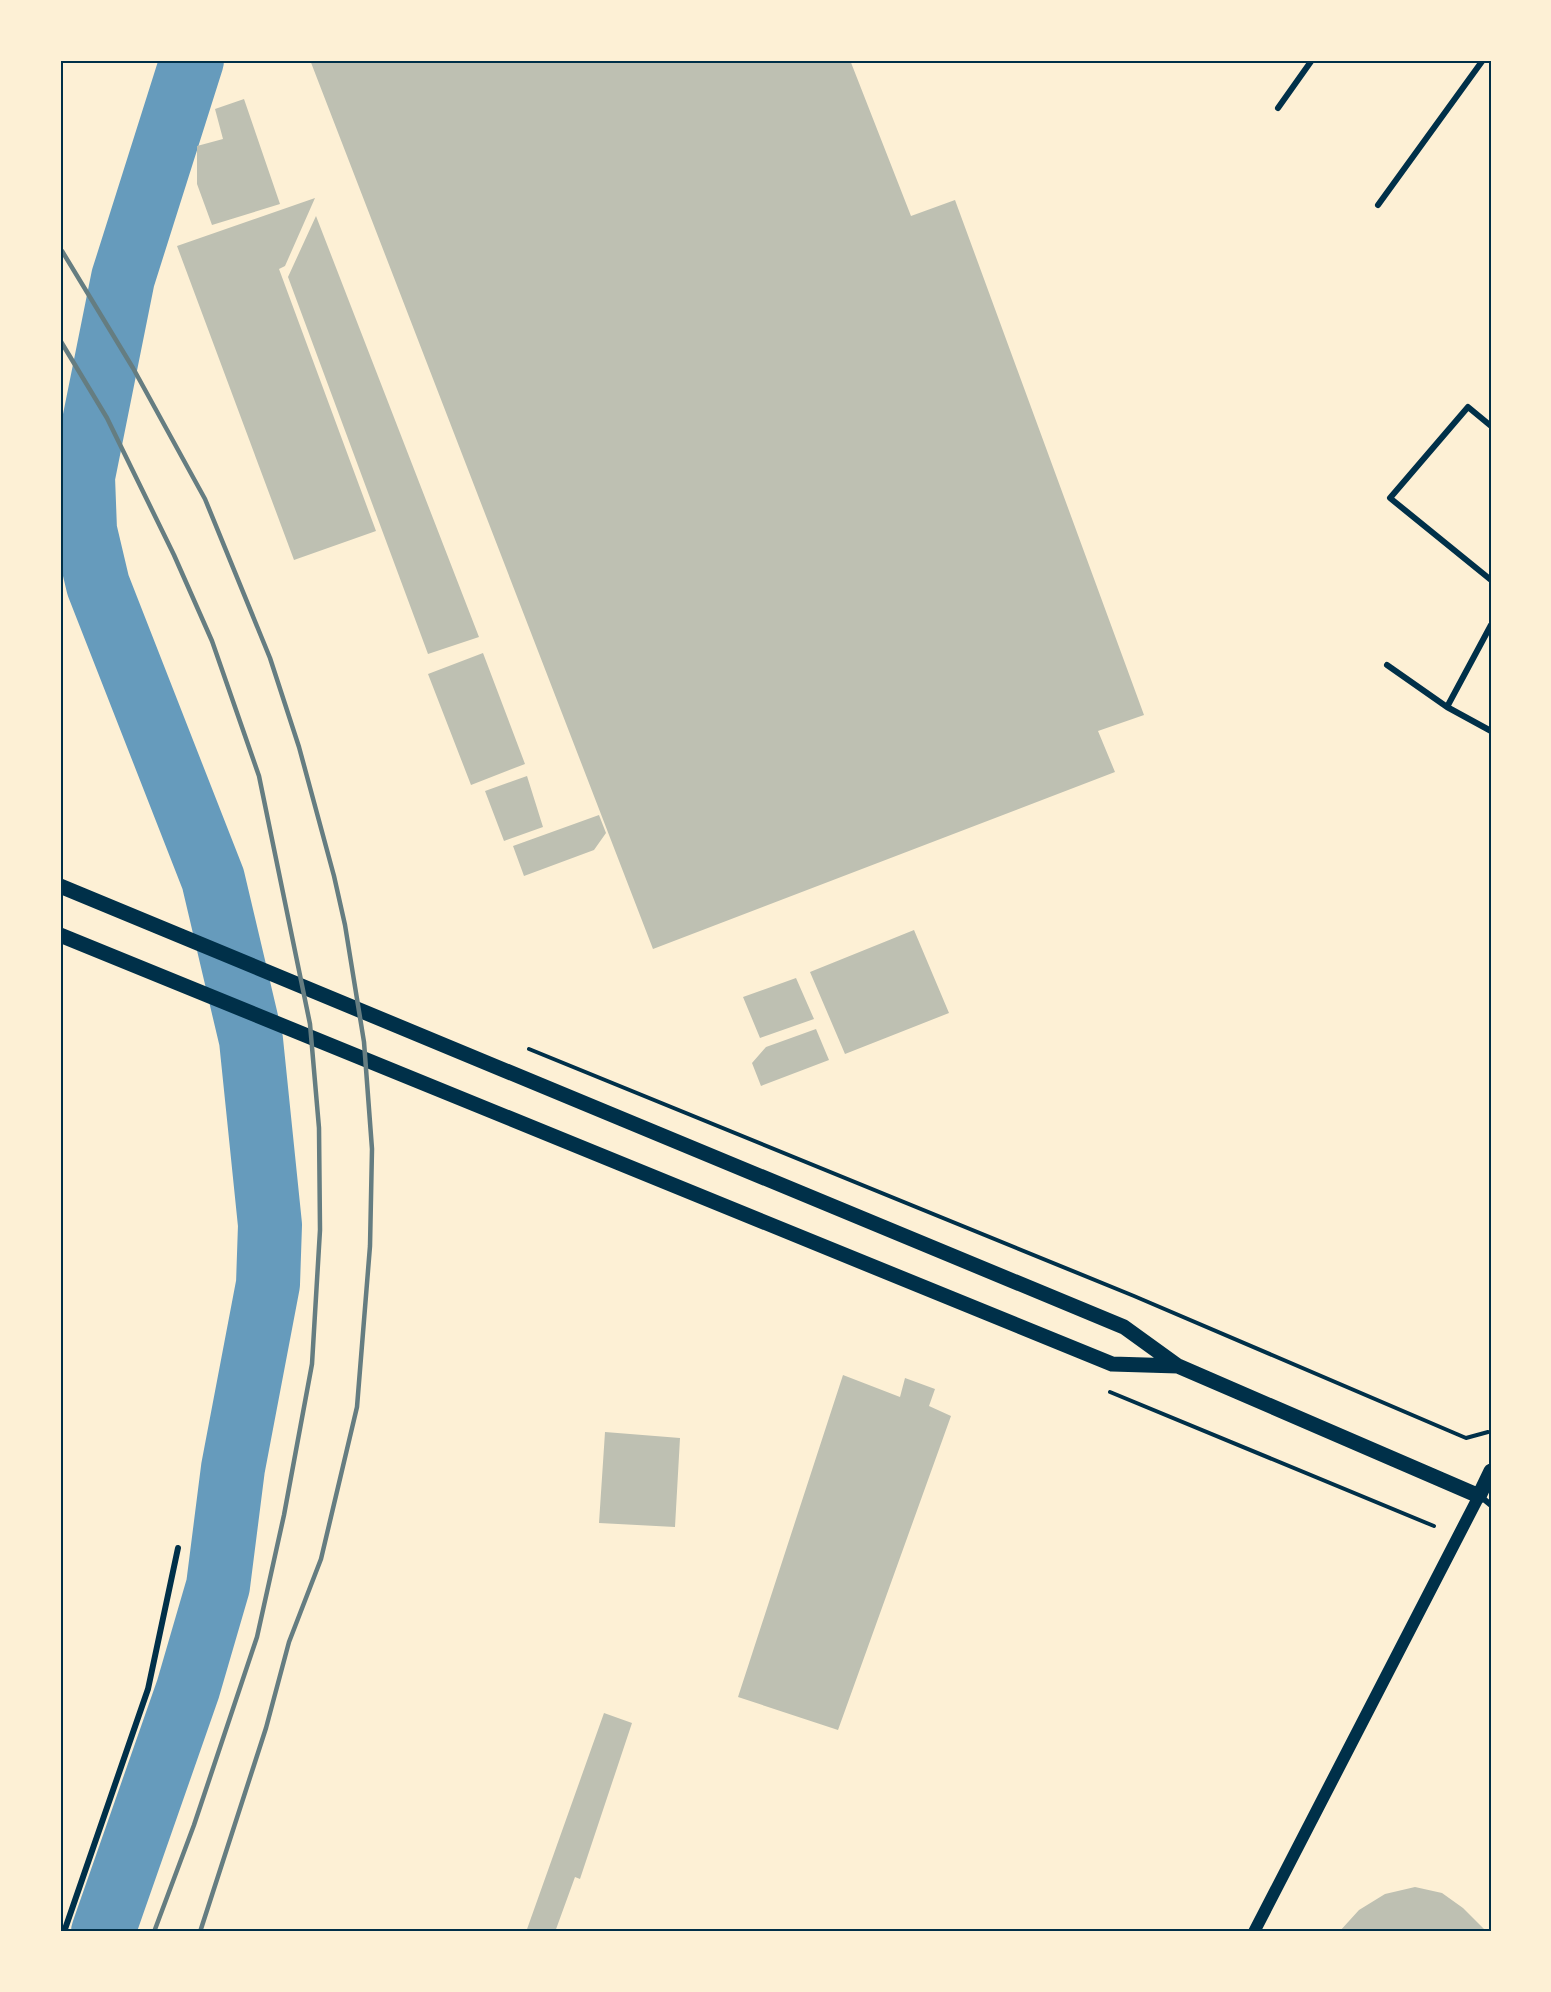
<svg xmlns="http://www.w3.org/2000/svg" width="1551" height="1992" viewBox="0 0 1551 1992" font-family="'Asap Condensed',sans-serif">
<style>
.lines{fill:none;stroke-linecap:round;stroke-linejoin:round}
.river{stroke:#669bbc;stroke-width:64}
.building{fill:#bec0b2}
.path{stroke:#003049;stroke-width:4}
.minor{stroke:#003049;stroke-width:6}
.secondary{stroke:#003049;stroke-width:12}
.primary{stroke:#003049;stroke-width:15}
.rail{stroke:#657d81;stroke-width:4.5}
.neatline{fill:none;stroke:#003049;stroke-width:2}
</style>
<rect width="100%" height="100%" fill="#fdf0d5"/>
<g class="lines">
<path class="river" d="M 103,1932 L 188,1689 L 218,1586 L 233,1468 L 268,1284 L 270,1225 L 251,1040 L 213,879 L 98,585 L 85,530 L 83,477 L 123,278 L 192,60"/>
</g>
<path class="building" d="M 310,60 L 850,60 L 911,216 L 955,200 L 1144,715 L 1098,731 L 1115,772 L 653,949 Z
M 244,99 L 280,204 L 212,225 L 197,184 L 197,146 L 223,139 L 215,109 Z
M 315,198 L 285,266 L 279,269 L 376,531 L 294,560 L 177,246 Z
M 316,216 L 479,637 L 428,654 L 288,277 Z
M 483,653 L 525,764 L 471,785 L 428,674 Z
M 527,776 L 543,827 L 504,841 L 485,791 Z
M 599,815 L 606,833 L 594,850 L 524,876 L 513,846 Z
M 914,930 L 949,1013 L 845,1054 L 810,972 Z
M 796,978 L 814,1019 L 760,1038 L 743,997 Z
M 816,1029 L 829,1060 L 761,1086 L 752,1063 L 766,1047 Z
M 843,1375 L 900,1397 L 905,1378 L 935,1389 L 929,1406 L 951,1416 L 838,1730 L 738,1697 Z
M 605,1432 L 680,1438 L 675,1527 L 599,1523 Z
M 604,1713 L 632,1723 L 580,1879 L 575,1877 L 555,1932 L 526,1932 Z
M 1415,1887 L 1442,1893 L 1463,1908 L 1487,1932 L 1339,1932 L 1359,1910 L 1385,1894 Z"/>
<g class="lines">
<path class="path" d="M 529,1049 L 1134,1296 L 1466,1438 L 1488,1432
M 1110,1392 L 1434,1526"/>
<path class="minor" d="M 1278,108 L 1312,60
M 1378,205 L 1483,60
M 1491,426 L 1468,407 L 1390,498 L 1491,580
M 1387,665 L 1447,707 L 1491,625
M 1447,707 L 1491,731
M 1480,1496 L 1491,1505
M 64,1932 L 148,1689 L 178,1548"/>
<path class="secondary" d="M 1254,1932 L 1479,1496"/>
<path class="primary" d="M 60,886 L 1124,1327 L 1178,1366 L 1479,1496 L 1491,1471
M 60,935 L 1112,1364 L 1178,1366"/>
<path class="rail" d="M 62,251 L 133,368 L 205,499 L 270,658 L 299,747 L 334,876 L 345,925 L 364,1042 L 372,1149 L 370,1246 L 357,1407 L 321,1559 L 289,1642 L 266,1728 L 200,1932
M 60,340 L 107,418 L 174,555 L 212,641 L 259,776 L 310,1024 L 319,1128 L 320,1230 L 312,1364 L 284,1515 L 257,1637 L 194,1825 L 154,1932"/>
</g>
<rect width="1551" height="1992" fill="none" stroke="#fdf0d5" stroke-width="123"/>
<rect x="62" y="62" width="1428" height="1868" class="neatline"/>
</svg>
